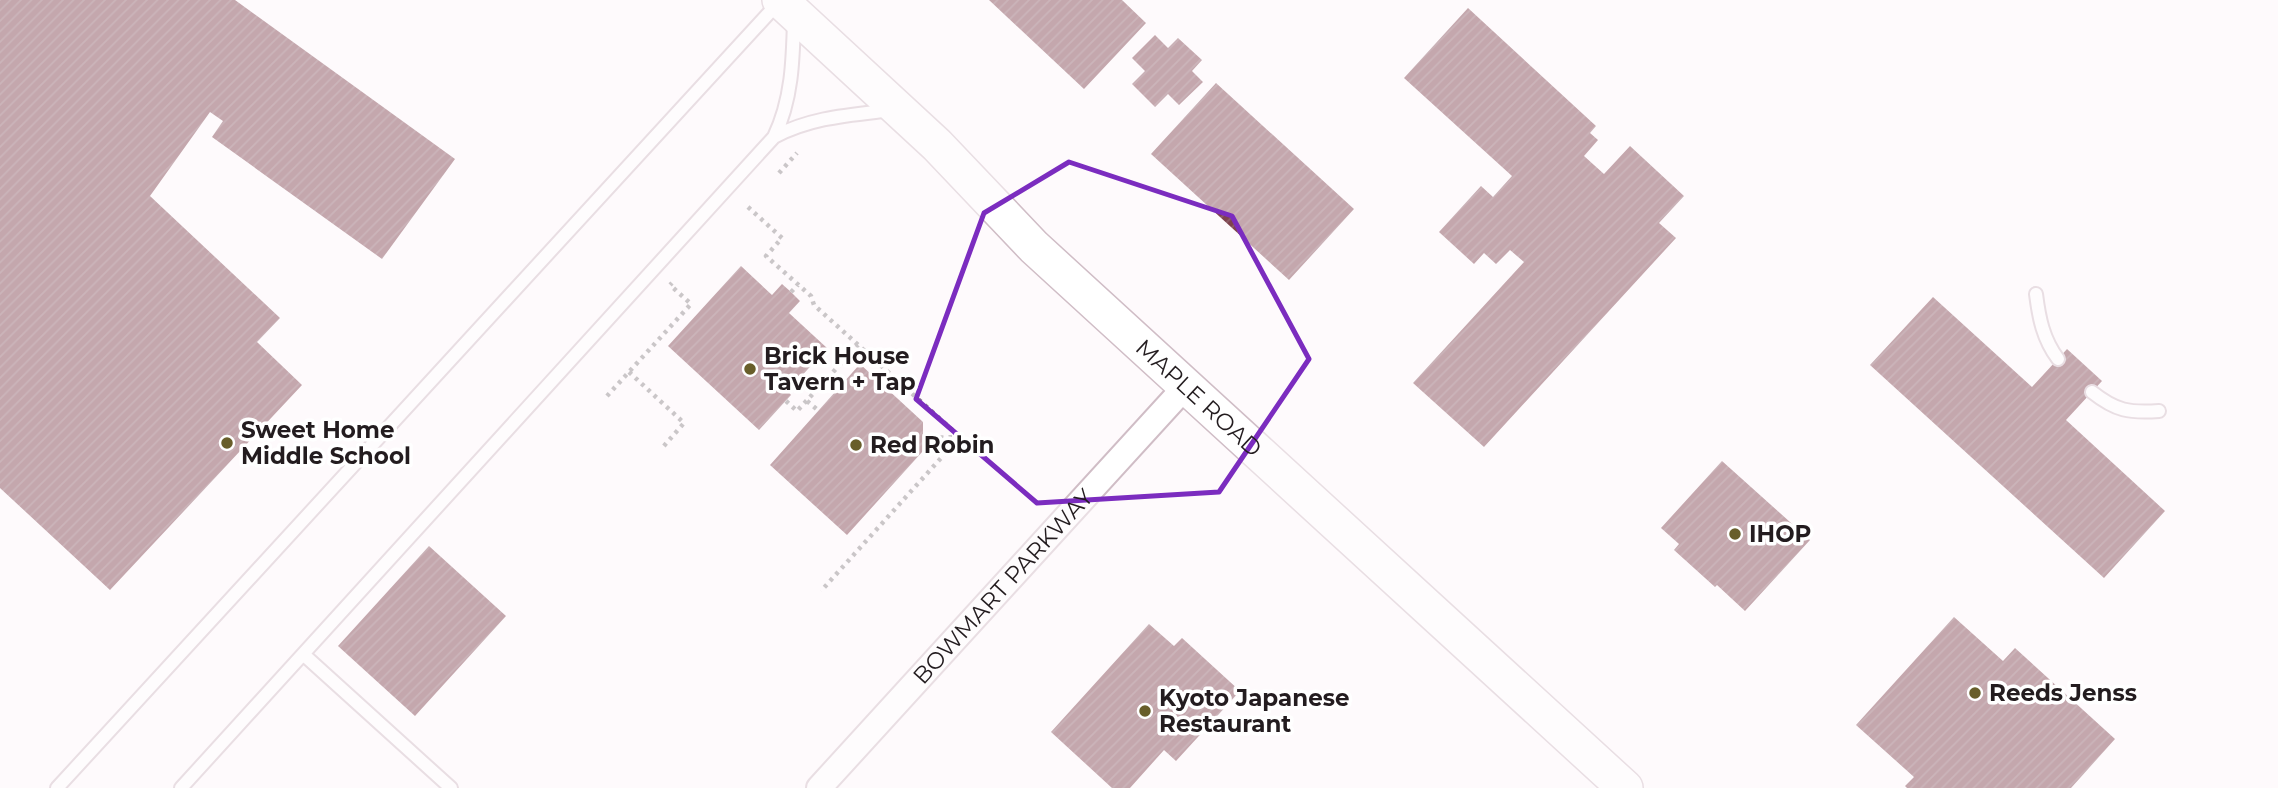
<svg xmlns="http://www.w3.org/2000/svg" width="2278" height="788" viewBox="0 0 2278 788" font-family="Montserrat,sans-serif">
<style>
.building{fill:url(#building-hatch)}
.lines{fill:none;stroke-linecap:round;stroke-linejoin:round}
.service-casing{stroke:#d0bdc6;stroke-width:16}
.minor-casing{stroke:#d0bdc6;stroke-width:28}
.secondary-casing{stroke:#d0bdc6;stroke-width:38}
.path{stroke:#8d888a;stroke-width:4.5;stroke-dasharray:3.5 5;stroke-linecap:butt}
.service{stroke:#fff;stroke-width:12}
.minor{stroke:#fff;stroke-width:24}
.secondary{stroke:#fff;stroke-width:35}
.marked{fill:none;stroke:#7b2cbf;stroke-width:5;stroke-linejoin:round}
.poi-dot{fill:#685e2a;stroke:#fff;stroke-width:2.5}
.labels{text-anchor:middle;stroke-width:7;stroke-linejoin:round;paint-order:stroke}
.poi-label{font-size:23px;font-weight:bold;fill:#231c1f;stroke:#fff;text-anchor:start}
.street-label{font-size:23px;fill:#231c1f;stroke:#fff}
</style>
<defs>
<pattern id="building-hatch" width="6" height="6" patternUnits="userSpaceOnUse" patternTransform="scale(1.75)"><rect width="6" height="6" fill="#7f434e"/><path d="M-1 1l2-2M0 6l6-6M5 7l2-2" fill="none" stroke="#8e616a"/></pattern>
</defs>
<rect width="100%" height="100%" fill="#fefafc"/>
<path class="building" d="M 0,0 L 235,0 L 455,159 L 382,259 L 212,137 L 223,121 L 210,112 L 150,196 L 280,318 L 257,342 L 302,385 L 110,590 L 0,488 Z
M 989,0 L 1122,0 L 1146,23 L 1084,89 Z
M 1468,8 L 1596,126 L 1590,133 L 1598,140 L 1584,156 L 1604,174 L 1630,146 L 1684,196 L 1659,223 L 1676,238 L 1484,447 L 1413,383 L 1524,262 L 1510,250 L 1496,264 L 1484,253 L 1474,264 L 1439,232 L 1481,186 L 1493,197 L 1512,176 L 1404,78 Z
M 1155,35 L 1168,48 L 1178,38 L 1202,60 L 1192,71 L 1203,82 L 1179,105 L 1168,94 L 1155,107 L 1132,84 L 1145,71 L 1132,58 Z
M 1216,83 L 1354,209 L 1289,280 L 1151,154 Z
M 741,266 L 772,295 L 782,284 L 791,292 L 800,301 L 789,313 L 827,348 L 788,391 L 791,395 L 759,430 L 668,346 Z
M 1933,297 L 2032,387 L 2067,349 L 2102,381 L 2066,420 L 2165,511 L 2104,578 L 1870,365 Z
M 860,364 L 923,422 L 923,451 L 847,535 L 770,465 Z
M 1722,461 L 1810,540 L 1745,611 L 1717,585 L 1715,587 L 1674,550 L 1679,544 L 1661,528 Z
M 429,546 L 506,616 L 415,716 L 338,646 Z
M 1954,617 L 2003,661 L 2015,648 L 2115,739 L 2071,788 L 1907,788 L 1905,786 L 1914,777 L 1856,725 Z
M 1149,624 L 1174,646 L 1182,638 L 1240,691 L 1176,761 L 1164,750 L 1130,788 L 1112,788 L 1051,732 Z"/>
<g class="lines">
<defs>
<path id="service" d="M 774,137 C 811,117 851,115 892,110
M 2036,294 C 2039,318 2043,339 2058,359
M 2092,392 C 2116,411 2129,413 2159,411
M 303,654 L 451,788
M 57,788 L 780,1
M 181,788 L 774,137 C 792,100 793,60 794,20"/>
<g id="minor">
<path id="s1" d="M 819,788 L 1186,386"/>
</g>
<g id="secondary">
<path id="s2" d="M 780,0 L 937,145 L 1034,247 L 1625,788"/>
</g>
</defs>
<use href="#service" class="service-casing"/>
<use href="#minor" class="minor-casing"/>
<use href="#secondary" class="secondary-casing"/>
<path class="path" d="M 779,173 L 797,153
M 748,207 L 782,238 L 766,256 L 811,296 L 814,305 L 960,437 L 821,591
M 791,292 L 798,285
M 629,372 L 684,423 L 663,447
M 607,396 L 691,304 L 670,285 L 672,283
M 786,401 L 797,411 L 858,345
M 807,401 L 819,411
M 923,438 L 959,437"/>
<use href="#service" class="service"/>
<use href="#minor" class="minor"/>
<use href="#secondary" class="secondary"/>
</g>
<path d="M0 0H2278V788H0ZM 1069,162 L 1232,216 L 1309,359 L 1219,492 L 1037,503 L 916,399 L 984,213 Z" fill="#fefafc" fill-opacity=".55" fill-rule="evenodd"/>
<path class="marked" d="M 1069,162 L 1232,216 L 1309,359 L 1219,492 L 1037,503 L 916,399 L 984,213 Z"/>
<g class="poi-dot">
<circle cx="750" cy="369" r="7"/>
<circle cx="227" cy="443" r="7"/>
<circle cx="856" cy="445" r="7"/>
<circle cx="1735" cy="534" r="7"/>
<circle cx="1975" cy="693" r="7"/>
<circle cx="1145" cy="711" r="7"/>
</g>
<g class="labels">
<g class="poi-label">
<text x="764" y="364">Brick House<tspan x="764" dy="26">Tavern + Tap</tspan></text>
<text x="241" y="438">Sweet Home<tspan x="241" dy="26">Middle School</tspan></text>
<text x="870" y="453">Red Robin</text>
<text x="1749" y="542">IHOP</text>
<text x="1989" y="701">Reeds Jenss</text>
<text x="1159" y="706">Kyoto Japanese<tspan x="1159" dy="26">Restaurant</tspan></text>
</g>
<g class="street-label">
<text dy="8" stroke="none"><textPath href="#s2" startOffset="578">MAPLE ROAD</textPath></text>
<text dy="8" stroke="none"><textPath href="#s1" startOffset="273">BOWMART PARKWAY</textPath></text>
</g>
</g>
</svg>
